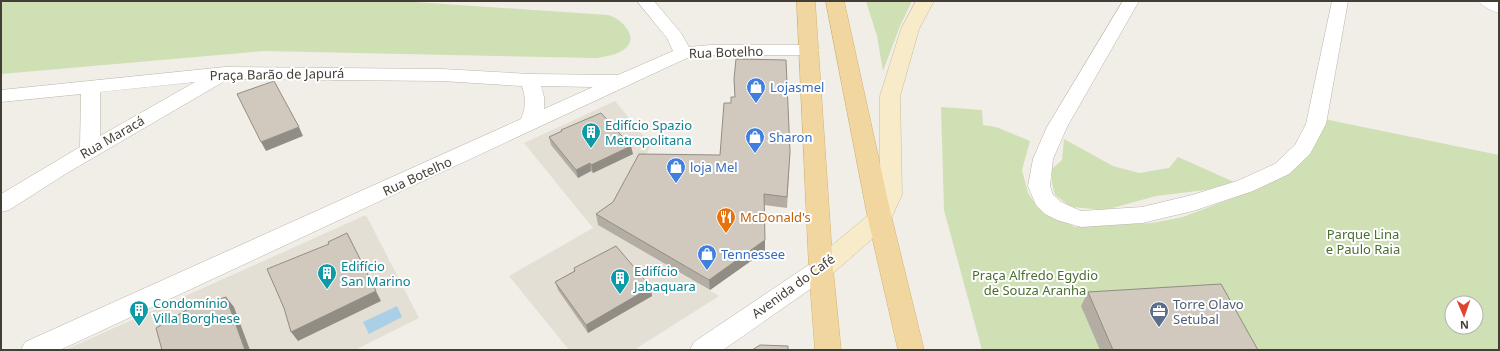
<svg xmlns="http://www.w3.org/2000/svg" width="1500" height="351" viewBox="0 0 1500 351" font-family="'Noto Sans',sans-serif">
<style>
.residential{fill:#e4dfd5}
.green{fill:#cee0b4;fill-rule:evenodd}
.water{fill:#aad0e7}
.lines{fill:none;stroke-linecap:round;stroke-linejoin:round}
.minor-casing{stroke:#bbb5aa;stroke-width:1}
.secondary-casing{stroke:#cbbd9b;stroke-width:1}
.primary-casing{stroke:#d4b371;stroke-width:1}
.minor{fill:#fff;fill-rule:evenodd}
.secondary{fill:#f7ebca;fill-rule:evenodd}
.primary{fill:#f1d79f;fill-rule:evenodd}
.wall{fill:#b4ada3}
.shaded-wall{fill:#928d84}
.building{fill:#d1c9bd;stroke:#928d84}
.labels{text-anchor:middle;stroke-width:4;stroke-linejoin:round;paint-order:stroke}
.street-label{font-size:13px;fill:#433e36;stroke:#fff}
.shop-label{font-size:13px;fill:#366cbe;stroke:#fff;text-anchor:start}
.culture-label{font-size:13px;fill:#0d838f;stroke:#fff;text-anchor:start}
.food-label{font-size:13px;fill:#c56008;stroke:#fff;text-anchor:start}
.park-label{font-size:13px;fill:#4a6d31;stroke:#fff}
.service-label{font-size:13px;fill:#4e5e75;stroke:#fff;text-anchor:start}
</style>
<rect width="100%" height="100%" fill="#f1ede7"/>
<path class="residential" d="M 615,101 L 651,145 L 615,213 L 599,225 L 719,296 L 634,350 L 569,350 L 509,276 L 593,228 L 524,143 Z
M 366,215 L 419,318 L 355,350 L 65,350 Z"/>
<path class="green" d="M 1,1 L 400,1 L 608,15 C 620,18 639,35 626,48 C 618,55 607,56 597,58 L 264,51 L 1,74 Z
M 866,1 L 912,1 L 900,26 L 883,71 L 877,36 Z
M 941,107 L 982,110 L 983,125 L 996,127 L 1030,141 L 1022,170 L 1028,193 L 1038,208 L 1075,227 L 1152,223 L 1183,217 L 1267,185 L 1324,119 L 1499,155 L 1499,350 L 982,350 L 944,210 ZM 1452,303 L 1476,303 L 1476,327 L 1452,327 Z
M 1064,139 L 1113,166 L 1139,173 L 1169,168 L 1178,157 L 1234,182 L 1205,190 L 1156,196 L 1105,210 L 1071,207 L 1055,195 L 1052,183 L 1052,169 L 1062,160 Z"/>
<path class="water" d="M 397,306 L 402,317 L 369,334 L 363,322 Z"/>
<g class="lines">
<defs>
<path id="minor" d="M 637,1 L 654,1 L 681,33 L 689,47 L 710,45 L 810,45 L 816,46 L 819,50 L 816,54 L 810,55 L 710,55 L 687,58 L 60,350 L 21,350 L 25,342 L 521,119 C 526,107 526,98 522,86 L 442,81 L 225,79 L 223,82 L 67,173 L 9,210 L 1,212 L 1,194 L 80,147 L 81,94 L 1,102 L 1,90 L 225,67 L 442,69 L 530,74 L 618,75 L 673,51 L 667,38 ZM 195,82 L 100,136 L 100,92 ZM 541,86 L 593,87 L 544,109 L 544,97 Z
M 1123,1 L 1139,1 L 1067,127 L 1053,159 L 1050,186 L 1053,195 L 1061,202 L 1081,211 L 1142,207 L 1192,195 L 1237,181 L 1275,164 L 1295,145 L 1306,124 L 1332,1 L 1348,1 L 1326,124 L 1310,154 L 1289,174 L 1253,191 L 1193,211 L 1142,223 L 1081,227 L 1057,220 L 1045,214 L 1036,205 L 1028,186 L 1033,159 L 1047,127 Z
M 1479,1 L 1499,1 L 1499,13 C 1492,11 1483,7 1479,1 Z
M 821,260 L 829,262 L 833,269 L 829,276 L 723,350 L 690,350 L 694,342 L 813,262 Z"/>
<path id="secondary" d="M 916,1 L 934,1 L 919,29 L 900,96 L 902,195 L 888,225 L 830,276 L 821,279 L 812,276 L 809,269 L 812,262 L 871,213 L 880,195 L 880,96 L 901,29 Z"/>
<path id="primary" d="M 797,1 L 815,1 L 833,269 L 841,350 L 815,350 L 809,269 Z
M 826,1 L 844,1 L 892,219 L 924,350 L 898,350 L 868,219 Z"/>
</defs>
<use href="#minor" class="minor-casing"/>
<use href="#secondary" class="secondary-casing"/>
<use href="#primary" class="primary-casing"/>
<use href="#minor" class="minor"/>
<use href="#secondary" class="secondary"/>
<use href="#primary" class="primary"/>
</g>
<path class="wall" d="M 734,79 L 790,152 L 787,208 L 764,205 L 765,251 L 710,290 L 598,225 L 596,214 L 720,155 L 731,103 L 735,97 Z
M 561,130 L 633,154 L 593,173 L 591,171 L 578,178 L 551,145 L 549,137 L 562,131 Z
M 574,268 L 652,296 L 588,333 L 558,290 L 555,282 L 574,271 Z
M 1088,292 L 1258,350 L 1100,350 L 1081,306 Z"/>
<path class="shaded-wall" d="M 299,127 L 303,136 L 266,151 L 261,142 Z
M 631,146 L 633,154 L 593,173 L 591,165 Z
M 590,163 L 591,171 L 578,178 L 576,170 Z
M 347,233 L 381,301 L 298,341 L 291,332 Z
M 765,240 L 765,251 L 710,290 L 709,280 Z
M 651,287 L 652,296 L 588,333 L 586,325 Z
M 226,297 L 234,307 L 250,350 L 245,350 Z"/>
<path class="building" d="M 736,59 L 786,60 L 790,152 L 787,197 L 764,194 L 765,240 L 709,280 L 596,214 L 613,202 L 639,154 L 720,155 L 724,103 L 731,103 L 731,97 L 735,97 L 734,79 Z
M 274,81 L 299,127 L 261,142 L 237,94 Z
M 601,113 L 631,146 L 591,165 L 590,163 L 576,170 L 549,137 L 562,131 L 561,130 Z
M 347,233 L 376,291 L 291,332 L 284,308 L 267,269 L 329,244 L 328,242 Z
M 616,246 L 651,287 L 586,325 L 555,282 L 575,271 L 574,268 Z
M 1221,284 L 1258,350 L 1113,350 L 1088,292 Z
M 226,297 L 245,350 L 162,350 L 156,328 L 190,308 Z
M 760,345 L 788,346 L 788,350 L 752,350 Z"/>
<defs>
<symbol id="shop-pin" viewBox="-11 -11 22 30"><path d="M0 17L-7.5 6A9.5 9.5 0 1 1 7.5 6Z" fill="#3f7fe0" stroke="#fff"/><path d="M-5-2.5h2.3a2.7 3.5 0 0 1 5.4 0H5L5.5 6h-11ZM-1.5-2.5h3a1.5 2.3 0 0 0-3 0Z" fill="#fff"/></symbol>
<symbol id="building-pin" viewBox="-11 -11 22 30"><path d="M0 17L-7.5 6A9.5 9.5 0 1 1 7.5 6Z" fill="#0f9aa8" stroke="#fff"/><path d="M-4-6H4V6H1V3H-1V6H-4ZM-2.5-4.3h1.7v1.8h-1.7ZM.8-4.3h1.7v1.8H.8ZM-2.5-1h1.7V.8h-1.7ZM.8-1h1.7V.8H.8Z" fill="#fff"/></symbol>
<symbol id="restaurant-pin" viewBox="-11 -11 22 30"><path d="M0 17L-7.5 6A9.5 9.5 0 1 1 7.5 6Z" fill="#e8710a" stroke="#fff"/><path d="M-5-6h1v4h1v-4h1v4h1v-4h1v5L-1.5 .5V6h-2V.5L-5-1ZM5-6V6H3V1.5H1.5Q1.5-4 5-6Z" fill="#fff"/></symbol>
<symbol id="office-pin" viewBox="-11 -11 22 30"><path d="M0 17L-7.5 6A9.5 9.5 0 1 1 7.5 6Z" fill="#5c6f8a" stroke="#fff"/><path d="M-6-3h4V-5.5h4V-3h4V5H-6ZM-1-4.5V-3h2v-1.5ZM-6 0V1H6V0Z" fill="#fff"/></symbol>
</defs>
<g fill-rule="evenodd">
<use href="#shop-pin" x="745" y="76" width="22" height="30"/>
<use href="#building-pin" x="580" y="121" width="22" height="30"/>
<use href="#shop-pin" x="744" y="126" width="22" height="30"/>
<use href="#shop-pin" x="665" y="156" width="22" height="30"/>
<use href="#restaurant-pin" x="715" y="206" width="22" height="30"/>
<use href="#shop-pin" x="696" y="243" width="22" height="30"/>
<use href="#building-pin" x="316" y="262" width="22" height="30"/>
<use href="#building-pin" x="609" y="267" width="22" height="30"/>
<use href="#building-pin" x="128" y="299" width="22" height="30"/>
<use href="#office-pin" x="1148" y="300" width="22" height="30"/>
</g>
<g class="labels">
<g class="street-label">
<text transform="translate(726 52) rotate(-2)" y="5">Rua Botelho</text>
<text transform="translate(277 74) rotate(-1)" y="5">Praça Barão de Japurá</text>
<text transform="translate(112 137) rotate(-30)" y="5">Rua Maracá</text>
<text transform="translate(417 176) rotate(-25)" y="5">Rua Botelho</text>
<text transform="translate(793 286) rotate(-36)" y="5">Avenida do Café</text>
</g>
<g class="shop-label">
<text x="770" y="92">Lojasmel</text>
<text x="769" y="142">Sharon</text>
<text x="690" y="172">loja Mel</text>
<text x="721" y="259">Tennessee</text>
</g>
<g class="culture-label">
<text x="605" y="130">Edifício Spazio<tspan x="605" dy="15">Metropolitana</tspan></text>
<text x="341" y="271">Edifício<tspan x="341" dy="15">San Marino</tspan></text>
<text x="634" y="276">Edifício<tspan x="634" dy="15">Jabaquara</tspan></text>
<text x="153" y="308">Condomínio<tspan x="153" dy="15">Villa Borghese</tspan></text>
</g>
<g class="food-label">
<text x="740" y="222">McDonald's</text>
</g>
<g class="park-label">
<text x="1363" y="239">Parque Lina<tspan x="1363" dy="15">e Paulo Raia</tspan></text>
<text x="1035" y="280">Praça Alfredo Egydio<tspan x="1035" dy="15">de Souza Aranha</tspan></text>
</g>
<g class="service-label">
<text x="1173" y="309">Torre Olavo<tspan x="1173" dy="15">Setubal</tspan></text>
</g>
</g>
<rect width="1500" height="351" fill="none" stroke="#433e36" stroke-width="4"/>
<g transform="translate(1464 315) rotate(178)"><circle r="19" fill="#ffffff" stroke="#b4b2af"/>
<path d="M0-3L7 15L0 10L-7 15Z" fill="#df442f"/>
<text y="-6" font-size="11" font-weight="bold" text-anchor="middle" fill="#433e36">N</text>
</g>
</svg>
